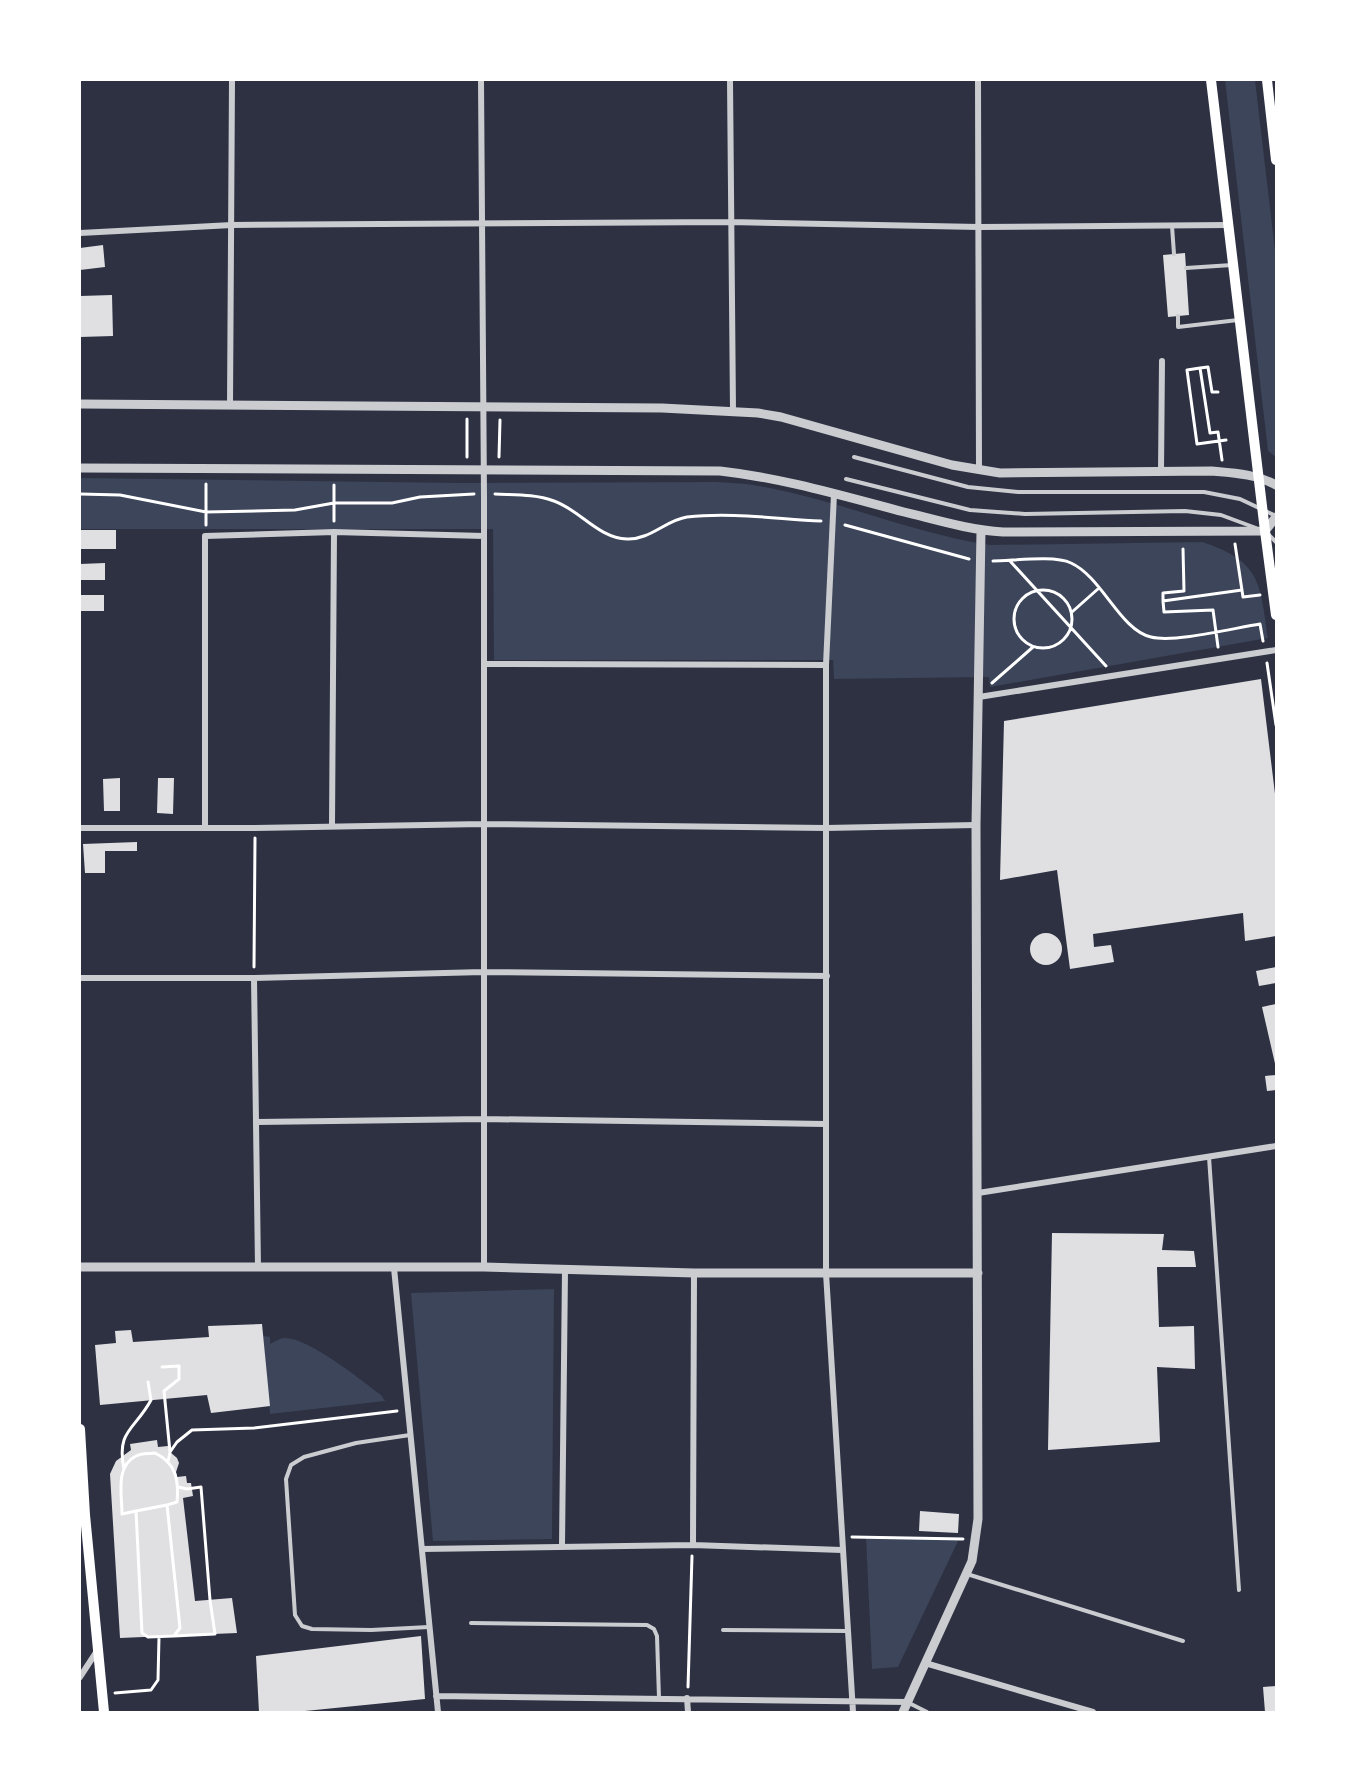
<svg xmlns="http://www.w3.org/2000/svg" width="1356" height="1792" viewBox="0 0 1356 1792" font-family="Mulish,sans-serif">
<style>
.green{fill:#3c4559}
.building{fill:#e0e0e3}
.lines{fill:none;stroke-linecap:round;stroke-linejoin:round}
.path{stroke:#fff;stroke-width:3}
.service{stroke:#caccd0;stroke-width:4}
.minor{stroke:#caccd0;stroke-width:6}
.tertiary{stroke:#caccd0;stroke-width:9}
.secondary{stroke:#fff;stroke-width:10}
</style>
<rect width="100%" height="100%" fill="#2d3142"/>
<path class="green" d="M 1225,80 L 1255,80 L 1276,259 L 1276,457 L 1268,451 Z
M 80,478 L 462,483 L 716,482 C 729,483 741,483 753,485 C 834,498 910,533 990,545 L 1202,542 C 1261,561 1260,583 1268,638 L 990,687 L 989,677 L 834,679 L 833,660 L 494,660 L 493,529 L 80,529 Z
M 554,1289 L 552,1539 L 433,1541 L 411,1293 Z
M 263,1336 L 270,1337 L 270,1344 C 274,1342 279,1339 283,1338 C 307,1336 361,1380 381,1395 L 385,1401 L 270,1414 Z
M 866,1537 L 959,1539 L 898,1667 L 872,1669 Z"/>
<path class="building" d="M 103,245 L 105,267 L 80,270 L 80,248 Z
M 1185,253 L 1189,315 L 1168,317 L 1163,255 Z
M 112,295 L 113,336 L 80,337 L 80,296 Z
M 80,530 L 116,530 L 116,549 L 80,549 Z
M 105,563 L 105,580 L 80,580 L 80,564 Z
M 80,595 L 104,595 L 104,611 L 80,611 Z
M 1261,679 L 1276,802 L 1276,936 L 1245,941 L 1243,913 L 1093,934 L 1094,947 L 1111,945 L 1114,962 L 1070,969 L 1057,870 L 1000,880 L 1004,721 Z
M 120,778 L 120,811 L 104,811 L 103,779 Z
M 158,778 L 174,778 L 173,814 L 157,813 Z
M 137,842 L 137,851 L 105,851 L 105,873 L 85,873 L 83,844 Z
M1030 949a16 16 0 1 1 32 0a16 16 0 1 1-32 0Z
M 1276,967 L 1276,983 L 1259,986 L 1256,971 Z
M 1276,1004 L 1276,1068 L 1262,1007 Z
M 1276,1075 L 1276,1090 L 1267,1091 L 1265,1076 Z
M 1052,1233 L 1164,1234 L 1162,1250 L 1194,1251 L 1196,1267 L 1157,1267 L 1159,1327 L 1194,1326 L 1195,1369 L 1157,1367 L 1160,1442 L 1048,1450 Z
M 262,1324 L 270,1406 L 211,1413 L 207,1395 L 100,1405 L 95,1345 L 116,1343 L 115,1331 L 131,1330 L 133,1342 L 209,1337 L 208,1326 Z
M 157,1440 L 158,1447 L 168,1446 L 170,1452 L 177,1458 L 179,1463 L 176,1472 L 177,1477 L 186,1476 L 187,1483 L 191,1483 L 193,1496 L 183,1498 L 195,1601 L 232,1598 L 237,1633 L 120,1638 L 110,1474 L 116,1461 L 131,1450 L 130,1444 Z
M 920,1511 L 959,1514 L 958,1533 L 919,1531 Z
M 421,1636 L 425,1699 L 295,1712 L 259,1712 L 256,1656 Z
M 1276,1686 L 1276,1712 L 1265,1712 L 1263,1687 Z"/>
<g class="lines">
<path class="path" d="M 1200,368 L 1208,367 L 1212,392 L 1218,392
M 467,457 L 467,419
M 499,457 L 500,420
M 1222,460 L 1218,432 L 1210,433 L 1200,368 L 1187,370 L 1197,444 L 1226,440
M 80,494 L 120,495 L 206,512 L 295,510 L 334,503 L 392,503 L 420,497 L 474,494
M 495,494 C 515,495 535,494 554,501 C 580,510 598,538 627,539 C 650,540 666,520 687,517 C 731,512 777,519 821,521
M 334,521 L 334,485
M 206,525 L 206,484
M 845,525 L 969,559
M 1235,544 L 1243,597 L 1260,595
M 993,561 C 1012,561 1054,555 1071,563 C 1102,577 1120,630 1151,637 C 1175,643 1234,628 1260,624 L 1263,641
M 1010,561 L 1106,666
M1014 619a29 29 0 1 1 58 0a29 29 0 1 1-58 0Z
M 1163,601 L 1163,593 L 1184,591 L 1183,549
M 1072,612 L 1099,588
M 1218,647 L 1213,610 L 1164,612 L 1163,601 L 1242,590
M 1267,663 L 1276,725
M 992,683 L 1033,647
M 254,967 L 255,838
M 162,1367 L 179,1366 L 179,1379 L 164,1391 L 170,1452 L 168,1462
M 170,1452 L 177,1442 L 192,1430 L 254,1428 L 397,1411
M 155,1453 C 176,1463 179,1480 177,1502 L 167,1505 L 180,1628 L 174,1636 L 148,1637 L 142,1633 L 136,1511 L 122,1514 C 122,1495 115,1466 136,1456 C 141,1453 149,1454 155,1453 Z
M 124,1469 C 116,1430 135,1430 151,1400 L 148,1382
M 136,1511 L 167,1505
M 852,1537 L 963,1539
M 174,1636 L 215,1634 L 210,1600 L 201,1487 L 187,1489 L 178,1487
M 688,1687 L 692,1556
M 115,1693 L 151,1690 L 158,1680 L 159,1637"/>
<path class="service" d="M 1172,226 L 1174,254
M 1186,268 L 1232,265
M 1178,316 L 1178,327 L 1238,320
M 854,457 L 968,487 L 1018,492 L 1204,492 L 1240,499 L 1276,516
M 846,479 L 970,510 L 1025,514 L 1185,511 L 1221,515 L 1256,528
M 1268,534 L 1276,542
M 1209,1157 L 1239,1590
M 410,1435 L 356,1443 L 304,1457 L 291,1465 L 286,1479 L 295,1615 L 302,1626 L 312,1629 L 371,1630 L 429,1627
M 967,1574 L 1183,1641
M 471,1623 L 647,1625 L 654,1629 L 657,1636 L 659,1698
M 723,1630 L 847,1631
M 909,1703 L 927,1712"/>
<path class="minor" d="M 481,80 L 484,498 L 484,1267
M 730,80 L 733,411
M 978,80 L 979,470
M 80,233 L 232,225 L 730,222 L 979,227 L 1228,225
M 230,406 L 232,80
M 1161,471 L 1162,361
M 834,494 L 826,665 L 826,1273 L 853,1712
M 484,664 L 826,665
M 979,697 L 1276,650
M 332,825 L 334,532
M 205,827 L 205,536 L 334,532 L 484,536
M 80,828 L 255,828 L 483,824 L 826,828 L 976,825
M 80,978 L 254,978 L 483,972 L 827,976
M 254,978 L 258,1267
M 257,1122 L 484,1119 L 825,1124
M 978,1193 L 1276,1146
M 394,1268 L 438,1712
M 693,1545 L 694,1273
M 562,1546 L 565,1270
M 422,1549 L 693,1545 L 842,1550
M 925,1663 L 1093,1712
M 80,1677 L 97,1651
M 436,1696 L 908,1702
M 687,1698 L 688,1712"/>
<path class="tertiary" d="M 80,404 L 662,408 L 758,413 L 781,417 L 952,465 L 1000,473 L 1212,471 C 1235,473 1256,474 1276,485
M 80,468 L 720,471 C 783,478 843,496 904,512 C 937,520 969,530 1003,532 L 1265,531 L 1276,517
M 80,1267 L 484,1267 L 694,1273 L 978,1273
M 903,1712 L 972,1561 L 978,1519 L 976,825 L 981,531"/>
<path class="secondary" d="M 1211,80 L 1265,531 L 1276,615
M 1267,80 L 1276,160
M 80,1429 L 85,1515 L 104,1712"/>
</g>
<rect width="1356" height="1792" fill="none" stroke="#ffffff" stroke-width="162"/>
</svg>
